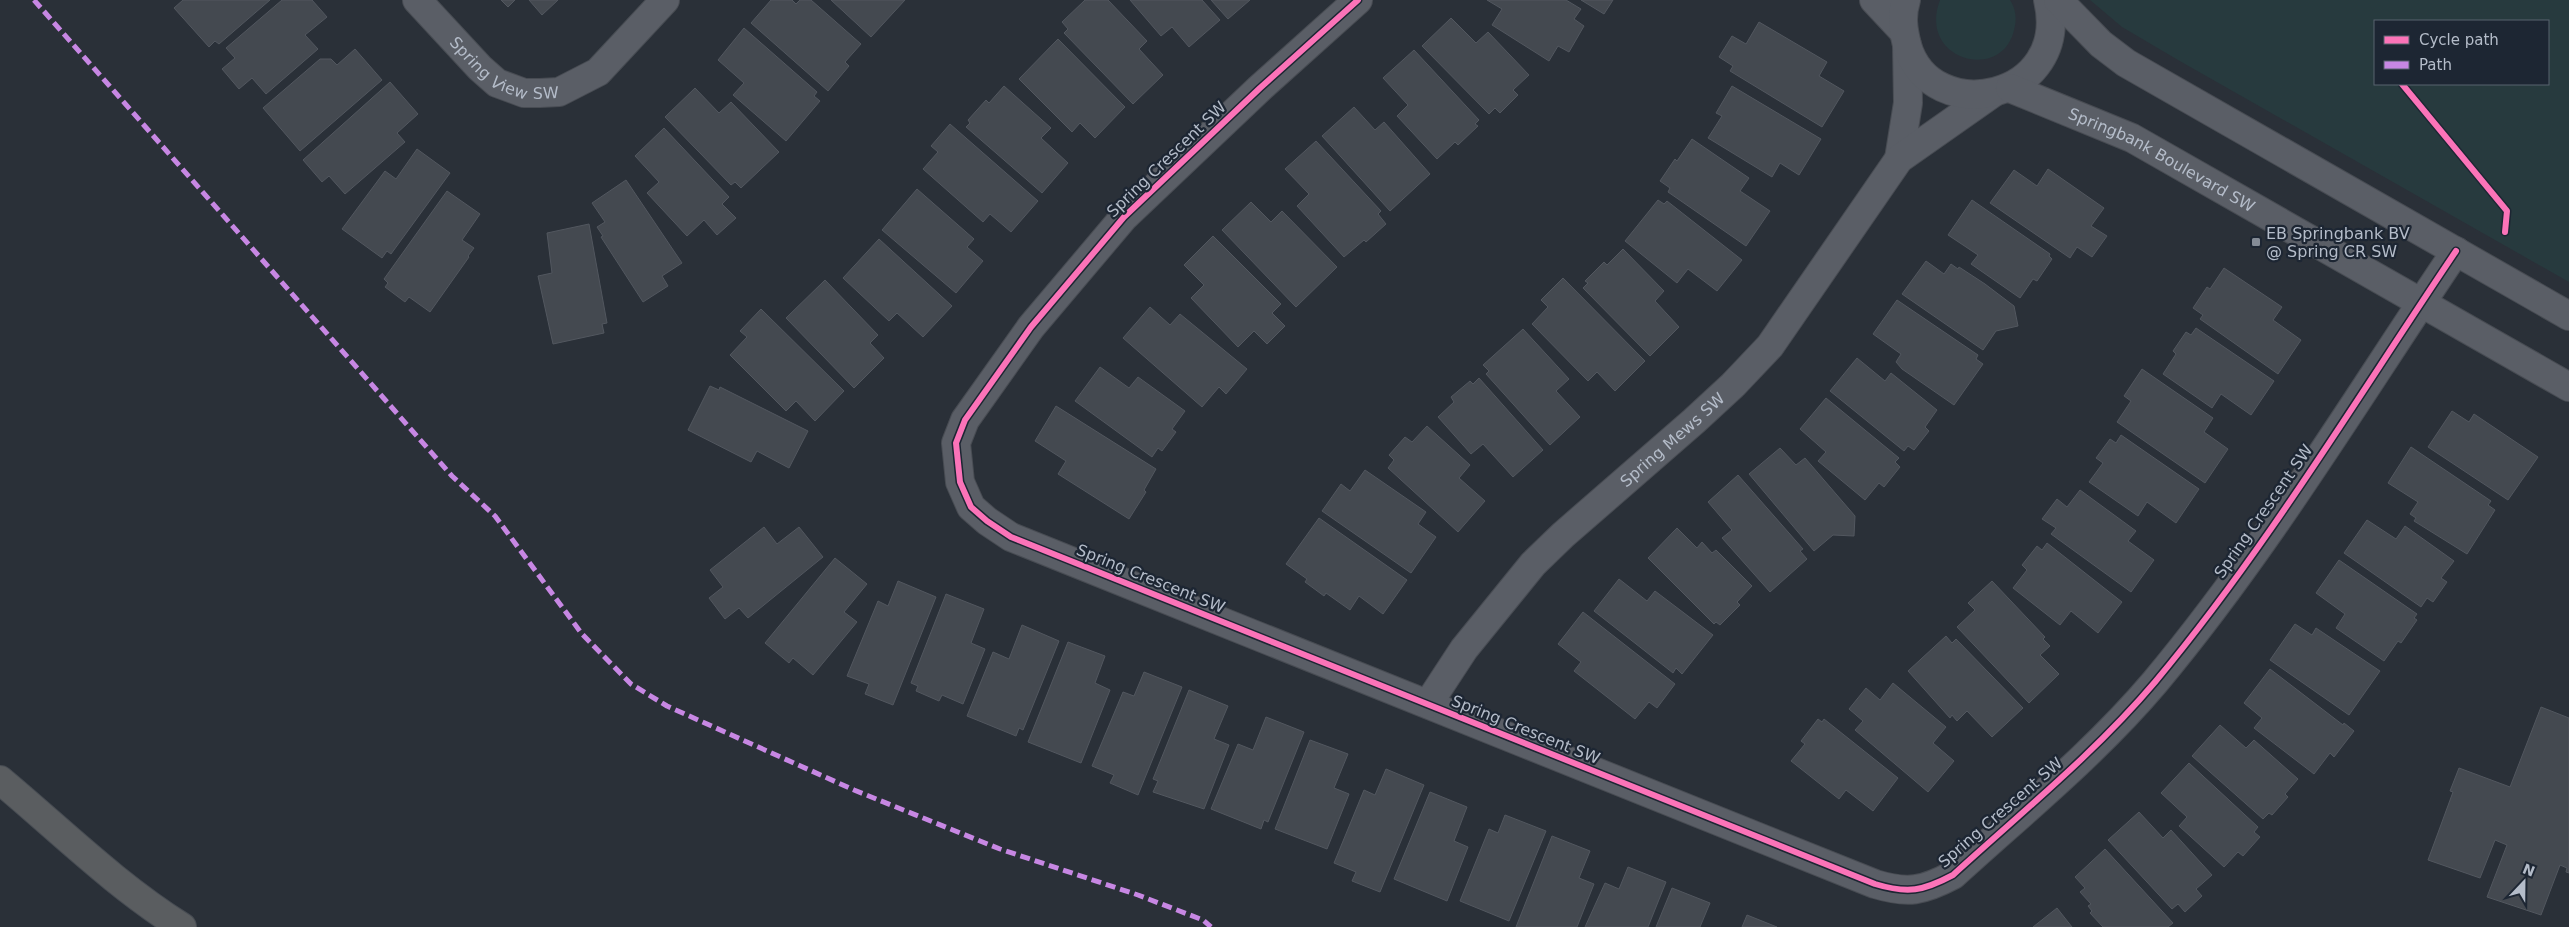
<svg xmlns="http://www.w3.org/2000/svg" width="2569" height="927" viewBox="0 0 2569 927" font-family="'DejaVu Sans',sans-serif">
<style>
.green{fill:#273a3e;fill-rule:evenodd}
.building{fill:#444950;stroke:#52575f}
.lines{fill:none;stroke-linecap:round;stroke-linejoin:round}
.minor-casing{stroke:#484c53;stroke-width:30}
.tertiary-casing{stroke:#484c53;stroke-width:30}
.motorway-casing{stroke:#474c53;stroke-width:30}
.minor{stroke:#5a5e66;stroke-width:28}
.tertiary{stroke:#5a5e66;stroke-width:28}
.motorway{stroke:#5a5d60;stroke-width:28}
.quiet{stroke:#c787e3;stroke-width:5;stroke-dasharray:10 5;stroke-linecap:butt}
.cycleway-casing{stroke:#1d2633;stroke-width:9}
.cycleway{stroke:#fb73b8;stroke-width:6}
.poi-dot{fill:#848b96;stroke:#1d2633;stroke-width:2}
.labels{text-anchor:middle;stroke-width:4.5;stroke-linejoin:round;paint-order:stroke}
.street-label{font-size:16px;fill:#b4bcc9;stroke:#1d2633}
.poi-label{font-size:16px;fill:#b4bcc9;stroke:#1d2633;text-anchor:start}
</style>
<rect width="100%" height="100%" fill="#2a3038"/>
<path class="green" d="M 1940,0 L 2010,0 C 2016,9 2017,19 2014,30 C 2002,83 1917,60 1940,0 Z
M 2090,0 L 2569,0 L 2569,282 L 2178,60 L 2122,27 ZM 2548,21 L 2548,84 L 2375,84 L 2375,21 Z"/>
<path class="building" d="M 183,0 L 270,0 L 219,44 L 215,41 L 209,47 L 174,8 Z
M 282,0 L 312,0 L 327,17 L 305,35 L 318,49 L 266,94 L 252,78 L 239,89 L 222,69 L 235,58 L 226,48 Z
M 501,0 L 515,0 L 508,7 Z
M 529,0 L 558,0 L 542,15 Z
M 771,0 L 792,0 L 796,4 L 800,0 L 811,0 L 861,44 L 845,62 L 849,66 L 828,91 L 751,23 Z
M 831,0 L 905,0 L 871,37 Z
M 1085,0 L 1108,0 L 1147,41 L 1139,49 L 1163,75 L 1133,104 L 1064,33 L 1068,29 L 1062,22 Z
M 1130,0 L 1202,0 L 1220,20 L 1189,47 L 1172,27 L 1161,36 Z
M 1211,0 L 1250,0 L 1228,19 Z
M 1487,0 L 1566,0 L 1581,9 L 1574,19 L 1584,26 L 1569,52 L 1558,46 L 1549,61 L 1492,25 L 1502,9 Z
M 1581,0 L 1613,0 L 1604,14 Z
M 1451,18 L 1476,43 L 1488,32 L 1529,75 L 1513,90 L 1518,95 L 1500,113 L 1495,108 L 1489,114 L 1422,46 Z
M 1759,22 L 1827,62 L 1819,76 L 1844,91 L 1822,127 L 1730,71 L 1733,66 L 1719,57 L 1732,36 L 1746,44 Z
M 744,28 L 817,92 L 814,96 L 820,101 L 786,141 L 733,95 L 744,83 L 718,60 Z
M 1058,39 L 1125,107 L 1095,138 L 1080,123 L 1072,132 L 1019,79 Z
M 355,49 L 382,80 L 300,151 L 263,108 L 320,59 L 331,59 L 337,65 Z
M 1414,50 L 1479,120 L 1475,124 L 1478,126 L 1458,145 L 1455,142 L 1437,159 L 1397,116 L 1408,105 L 1383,78 Z
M 390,82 L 418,114 L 397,133 L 405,142 L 345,194 L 329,176 L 322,182 L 303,160 Z
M 1004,86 L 1051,128 L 1041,138 L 1068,163 L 1042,193 L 966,127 L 970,123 L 968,120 L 986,100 L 989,103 Z
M 1732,86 L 1821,139 L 1799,175 L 1780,163 L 1772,177 L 1708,138 L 1722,116 L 1716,113 Z
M 695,88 L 719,113 L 731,102 L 779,152 L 741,188 L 735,182 L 731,185 L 665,117 Z
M 1354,107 L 1375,130 L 1384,122 L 1430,174 L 1390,211 L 1322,136 Z
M 950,124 L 1038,201 L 1011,232 L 990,214 L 983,222 L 923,169 L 938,152 L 931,146 Z
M 664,128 L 729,197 L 722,204 L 736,218 L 717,235 L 704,220 L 687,236 L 647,193 L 659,182 L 635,156 Z
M 1692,139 L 1749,178 L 1740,191 L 1770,211 L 1746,246 L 1668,192 L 1670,188 L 1660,181 L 1675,159 L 1677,161 Z
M 1316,141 L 1381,211 L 1378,214 L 1386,224 L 1366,242 L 1364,240 L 1344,257 L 1297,206 L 1309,194 L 1285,169 Z
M 417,149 L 450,173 L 391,254 L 387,251 L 382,258 L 342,229 L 385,171 L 396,179 Z
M 2048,169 L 2104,208 L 2091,226 L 2107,236 L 2092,257 L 2077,247 L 2070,258 L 1990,203 L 2014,170 L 2037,186 Z
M 626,180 L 682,263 L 662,276 L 668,286 L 643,302 L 601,237 L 603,236 L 597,227 L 605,222 L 592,203 Z
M 917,189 L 974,239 L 967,247 L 983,261 L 956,293 L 882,230 Z
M 447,191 L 480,214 L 462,240 L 474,248 L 468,256 L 469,257 L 430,312 L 409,297 L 405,302 L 385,287 L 388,283 L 384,279 Z
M 1658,200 L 1664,204 L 1667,201 L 1742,260 L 1717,291 L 1688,269 L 1677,283 L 1625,241 Z
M 1972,200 L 2050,254 L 2049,256 L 2052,259 L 2037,281 L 2033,279 L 2020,298 L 1971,264 L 1978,255 L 1948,235 Z
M 1251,202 L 1271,222 L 1282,211 L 1337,267 L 1296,307 L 1222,230 Z
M 589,224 L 607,323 L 602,324 L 604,333 L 553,344 L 538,276 L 552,273 L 547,233 Z
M 1213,236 L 1281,304 L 1272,313 L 1285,326 L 1267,344 L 1254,331 L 1238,347 L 1191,298 L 1204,285 L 1184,265 Z
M 879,239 L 952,306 L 923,337 L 897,313 L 889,321 L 843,278 Z
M 1623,249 L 1664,291 L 1655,301 L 1679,327 L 1650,356 L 1583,288 L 1588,283 L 1585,281 L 1604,262 L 1607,265 Z
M 1926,261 L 1944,274 L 1951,264 L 1958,269 L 1959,267 L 1985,284 L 2014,306 L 2018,326 L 1996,331 L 1983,350 L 1902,294 Z
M 2224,268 L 2282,307 L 2273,320 L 2301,340 L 2278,374 L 2200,319 L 2203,315 L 2193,308 L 2207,287 L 2210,289 Z
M 1563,278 L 1645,361 L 1615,391 L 1597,372 L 1588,381 L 1532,324 L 1548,307 L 1541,300 Z
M 825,280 L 878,335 L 870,343 L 884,358 L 854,388 L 786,318 Z
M 1897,300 L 1978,355 L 1976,359 L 1983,364 L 1954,405 L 1902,369 L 1896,362 L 1901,354 L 1873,334 Z
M 1150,307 L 1170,325 L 1180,314 L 1247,369 L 1226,394 L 1219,387 L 1202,407 L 1123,338 Z
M 761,309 L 844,391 L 815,421 L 796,401 L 786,411 L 730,355 L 747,337 L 740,331 Z
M 2196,328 L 2274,381 L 2251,415 L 2221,394 L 2212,408 L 2163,374 L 2176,354 L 2173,351 L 2186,332 L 2191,335 Z
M 1523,329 L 1569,379 L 1556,391 L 1580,417 L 1550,445 L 1486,374 L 1489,371 L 1483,365 Z
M 1857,358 L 1885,381 L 1891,373 L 1937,410 L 1925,427 L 1929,431 L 1914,450 L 1908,446 L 1904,451 L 1830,391 Z
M 1100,367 L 1129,388 L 1138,377 L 1185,411 L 1172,429 L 1176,432 L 1162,451 L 1158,448 L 1152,457 L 1075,401 Z
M 2142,369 L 2213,418 L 2204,432 L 2228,449 L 2205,483 L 2117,422 L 2131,401 L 2124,396 Z
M 1479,378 L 1543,450 L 1513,477 L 1483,444 L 1471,454 L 1438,417 L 1454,402 L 1451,397 L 1470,381 L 1473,384 Z
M 710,386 L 719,390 L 720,387 L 808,431 L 789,468 L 757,451 L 751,462 L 688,430 Z
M 1826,398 L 1899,458 L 1895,462 L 1900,467 L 1884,487 L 1879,483 L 1865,500 L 1818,461 L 1826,452 L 1800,429 Z
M 1056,406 L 1156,469 L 1144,490 L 1146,492 L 1129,519 L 1058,474 L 1066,461 L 1035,441 Z
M 2452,411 L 2469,422 L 2474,414 L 2538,457 L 2508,500 L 2428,447 Z
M 1427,426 L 1470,465 L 1459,478 L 1485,501 L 1458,532 L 1388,468 L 1394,460 L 1389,455 L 1405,437 L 1412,442 Z
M 2121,435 L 2199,489 L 2176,523 L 2147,502 L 2138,516 L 2089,482 L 2103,463 L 2096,458 L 2110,439 L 2116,443 Z
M 2411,447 L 2491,501 L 2488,505 L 2495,510 L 2467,554 L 2414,521 L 2416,518 L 2410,514 L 2418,502 L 2388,483 Z
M 1780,448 L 1796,465 L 1805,458 L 1855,516 L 1854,536 L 1833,535 L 1814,551 L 1749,474 Z
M 1365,470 L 1426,512 L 1418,524 L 1436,537 L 1411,573 L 1322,511 L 1341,484 L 1350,491 Z
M 1738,475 L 1803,549 L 1800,551 L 1807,559 L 1770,592 L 1722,538 L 1732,530 L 1708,502 Z
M 2080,490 L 2136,531 L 2128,541 L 2154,560 L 2131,592 L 2051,534 L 2056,528 L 2042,519 L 2057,499 L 2067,507 Z
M 1319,518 L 1407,580 L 1383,614 L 1359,596 L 1350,610 L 1326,593 L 1324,596 L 1305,582 L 1307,579 L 1286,564 Z
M 2367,520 L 2396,539 L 2405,526 L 2454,561 L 2441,578 L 2447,582 L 2433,602 L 2427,598 L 2421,607 L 2344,553 Z
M 764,527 L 777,544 L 799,527 L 823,557 L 748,618 L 739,608 L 725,619 L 709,598 L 723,587 L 710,570 Z
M 1677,528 L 1697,548 L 1702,542 L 1712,553 L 1716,550 L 1752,586 L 1737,602 L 1740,605 L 1720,625 L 1716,622 L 1714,624 L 1648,558 Z
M 2047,543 L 2122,602 L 2098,633 L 2071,611 L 2060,625 L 2013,588 L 2027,570 L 2022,565 L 2037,546 L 2042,550 Z
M 835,558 L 867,584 L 844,612 L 857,622 L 813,675 L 793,658 L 789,663 L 765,643 Z
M 2339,560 L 2417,614 L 2414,618 L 2417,620 L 2401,643 L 2398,641 L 2384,661 L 2336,628 L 2345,614 L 2316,593 Z
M 1619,579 L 1647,601 L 1655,591 L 1713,635 L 1682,674 L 1676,668 L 1673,673 L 1594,611 Z
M 898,581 L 936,597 L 893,705 L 865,694 L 869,684 L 847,676 L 878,601 L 888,606 Z
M 1992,581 L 2045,637 L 2043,639 L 2050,646 L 2040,655 L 2059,674 L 2029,703 L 1957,627 L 1975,610 L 1968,603 Z
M 946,594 L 984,609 L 971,643 L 985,649 L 963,704 L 942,695 L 939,701 L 916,691 L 918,686 L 911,683 Z
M 1583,612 L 1675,684 L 1657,708 L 1649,702 L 1635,719 L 1574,671 L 1581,662 L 1558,644 Z
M 2295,624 L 2312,635 L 2316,628 L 2380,671 L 2349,715 L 2270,660 Z
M 1022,625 L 1059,641 L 1023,730 L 1019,728 L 1016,736 L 967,716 L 993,652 L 1009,659 Z
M 1946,636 L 1952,643 L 1956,639 L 2023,708 L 1992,737 L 1967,711 L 1957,721 L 1952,715 L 1950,718 L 1908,671 Z
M 1068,642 L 1105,656 L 1095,683 L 1110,690 L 1081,763 L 1028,742 Z
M 2270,669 L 2343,725 L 2344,723 L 2354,731 L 2334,757 L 2330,753 L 2314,774 L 2254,728 L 2262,718 L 2244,703 Z
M 1144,672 L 1182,687 L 1138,795 L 1110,783 L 1114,775 L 1092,766 L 1123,692 L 1134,696 Z
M 1893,683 L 1946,727 L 1933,743 L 1954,761 L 1928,792 L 1855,730 L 1863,721 L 1849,709 L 1866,688 L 1880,700 Z
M 1189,690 L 1228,706 L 1214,739 L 1229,745 L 1204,809 L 1153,792 L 1158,781 L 1153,779 Z
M 2541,707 L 2569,718 L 2569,873 L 2566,872 L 2567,868 L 2560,865 L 2541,915 L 2487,897 L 2507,845 L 2495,840 L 2480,878 L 2428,860 L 2453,792 L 2450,791 L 2459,768 L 2510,787 Z
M 1266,717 L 1304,732 L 1268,822 L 1264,820 L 1261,829 L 1211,809 L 1238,744 L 1253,750 Z
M 1818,719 L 1822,722 L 1824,719 L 1898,778 L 1873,811 L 1846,790 L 1839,799 L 1791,761 L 1805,744 L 1801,741 Z
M 2220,725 L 2246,748 L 2254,740 L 2298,779 L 2285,794 L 2288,797 L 2272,815 L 2269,813 L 2263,819 L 2192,756 Z
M 1310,740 L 1348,754 L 1334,788 L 1349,794 L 1327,849 L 1275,829 Z
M 2189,763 L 2258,827 L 2254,832 L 2260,837 L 2243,856 L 2238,852 L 2224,867 L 2179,826 L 2187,817 L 2161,793 Z
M 1386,769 L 1424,785 L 1380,892 L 1352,881 L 1356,872 L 1334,863 L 1364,790 L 1375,795 Z
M 1430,792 L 1467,807 L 1454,841 L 1468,847 L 1447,901 L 1394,879 Z
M 2139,812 L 2163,838 L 2171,830 L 2212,875 L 2196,889 L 2202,896 L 2185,912 L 2178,904 L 2172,909 L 2108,840 Z
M 1505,815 L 1546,831 L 1509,921 L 1460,901 L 1489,829 L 1498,833 Z
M 1552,836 L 1590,851 L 1579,878 L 1594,884 L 1577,927 L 1516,927 Z
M 2105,849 L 2173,923 L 2168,927 L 2103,927 L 2090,913 L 2092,911 L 2088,906 L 2091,904 L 2080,892 L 2085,888 L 2075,877 Z
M 1628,867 L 1666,882 L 1648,927 L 1585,927 L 1605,883 L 1619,889 Z
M 1672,888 L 1710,903 L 1700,927 L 1656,927 Z
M 2057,908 L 2072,927 L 2033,927 Z
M 1747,915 L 1777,927 L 1742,927 Z"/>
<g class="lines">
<defs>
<g id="minor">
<path id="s1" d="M 417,0 L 480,68 L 497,83 L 524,93 L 540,93 L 559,92 L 598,72 L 665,0"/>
<path d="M 1358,0 L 1260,88 L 1124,217 L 1031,327 L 965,420 L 956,443 L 960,482 L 971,507 L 987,521 L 1011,537 L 1875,884 C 1908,894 1923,891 1953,875 C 2022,812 2095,753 2155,682 C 2267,548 2358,396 2456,251"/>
<path d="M 1899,159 L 1908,103 L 1907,45"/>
<path id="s2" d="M 1428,704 L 1464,649 L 1533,564 L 1563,535 L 1694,421 L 1733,385 L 1770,346 L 1899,159 L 1993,93"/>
</g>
<g id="tertiary">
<path d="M 1874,0 L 1903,31"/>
<path d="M 1906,0 C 1901,16 1903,29 1907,45 C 1931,129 2072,100 2048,0"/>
<path d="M 2058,0 L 2101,44 L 2126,63 L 2569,316"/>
<path id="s3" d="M 2010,88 L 2132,138 L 2569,387"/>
</g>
<path id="motorway" d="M 0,780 C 60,830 115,885 182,927"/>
</defs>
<use href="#minor" class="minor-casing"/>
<use href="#tertiary" class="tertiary-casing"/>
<use href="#motorway" class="motorway-casing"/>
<use href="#minor" class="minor"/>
<use href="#tertiary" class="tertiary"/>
<use href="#motorway" class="motorway"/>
<path class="quiet" d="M 34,0 L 452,476 L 495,516 L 582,634 L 631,684 L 667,706 L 854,790 L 1000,849 L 1138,895 L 1203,920 L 1211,927"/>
<defs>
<path id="cycleway" d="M 1358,0 L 1260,88 L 1124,217 L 1031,327 L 965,420 L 956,443 L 960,482 L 971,507 L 987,521 L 1011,537 L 1875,884 C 1908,894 1923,891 1953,875 C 2022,812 2095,753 2155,682 C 2267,548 2358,396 2456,251
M 2402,84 L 2507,211 L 2505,232"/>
</defs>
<use href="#cycleway" class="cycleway-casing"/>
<use href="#cycleway" class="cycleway"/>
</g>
<rect class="poi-dot" x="2251" y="237" width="10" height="10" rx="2.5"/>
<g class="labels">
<g class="street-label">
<text dy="6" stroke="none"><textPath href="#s1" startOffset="116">Spring View SW</textPath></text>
<text transform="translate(1166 159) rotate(-44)" y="6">Spring Crescent SW</text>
<text dy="6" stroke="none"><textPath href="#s3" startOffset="168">Springbank Boulevard SW</textPath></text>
<text dy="6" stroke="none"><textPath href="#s2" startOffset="362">Spring Mews SW</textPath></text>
<text transform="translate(2263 511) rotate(-55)" y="6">Spring Crescent SW</text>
<text transform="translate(1151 578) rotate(22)" y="6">Spring Crescent SW</text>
<text transform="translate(1526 729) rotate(22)" y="6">Spring Crescent SW</text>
<text transform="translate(2000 812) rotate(-41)" y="6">Spring Crescent SW</text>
</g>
<g class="poi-label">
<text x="2266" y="239">EB Springbank BV<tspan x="2266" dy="18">@ Spring CR SW</tspan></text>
</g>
</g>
<rect x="2374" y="20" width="175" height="65" fill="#1d2633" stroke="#59626f"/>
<rect x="2384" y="36" width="25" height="8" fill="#fb73b8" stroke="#59626f"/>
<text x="2419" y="45" font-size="15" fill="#b4bcc9">Cycle path</text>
<rect x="2384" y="61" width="25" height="8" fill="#c787e3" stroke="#59626f"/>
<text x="2419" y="70" font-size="15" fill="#b4bcc9">Path</text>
<g transform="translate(2524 882) rotate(22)" stroke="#1d2633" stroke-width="4" paint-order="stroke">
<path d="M0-4L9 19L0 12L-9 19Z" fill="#b4bcc9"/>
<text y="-8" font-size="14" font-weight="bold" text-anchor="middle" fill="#b4bcc9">N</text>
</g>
</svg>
